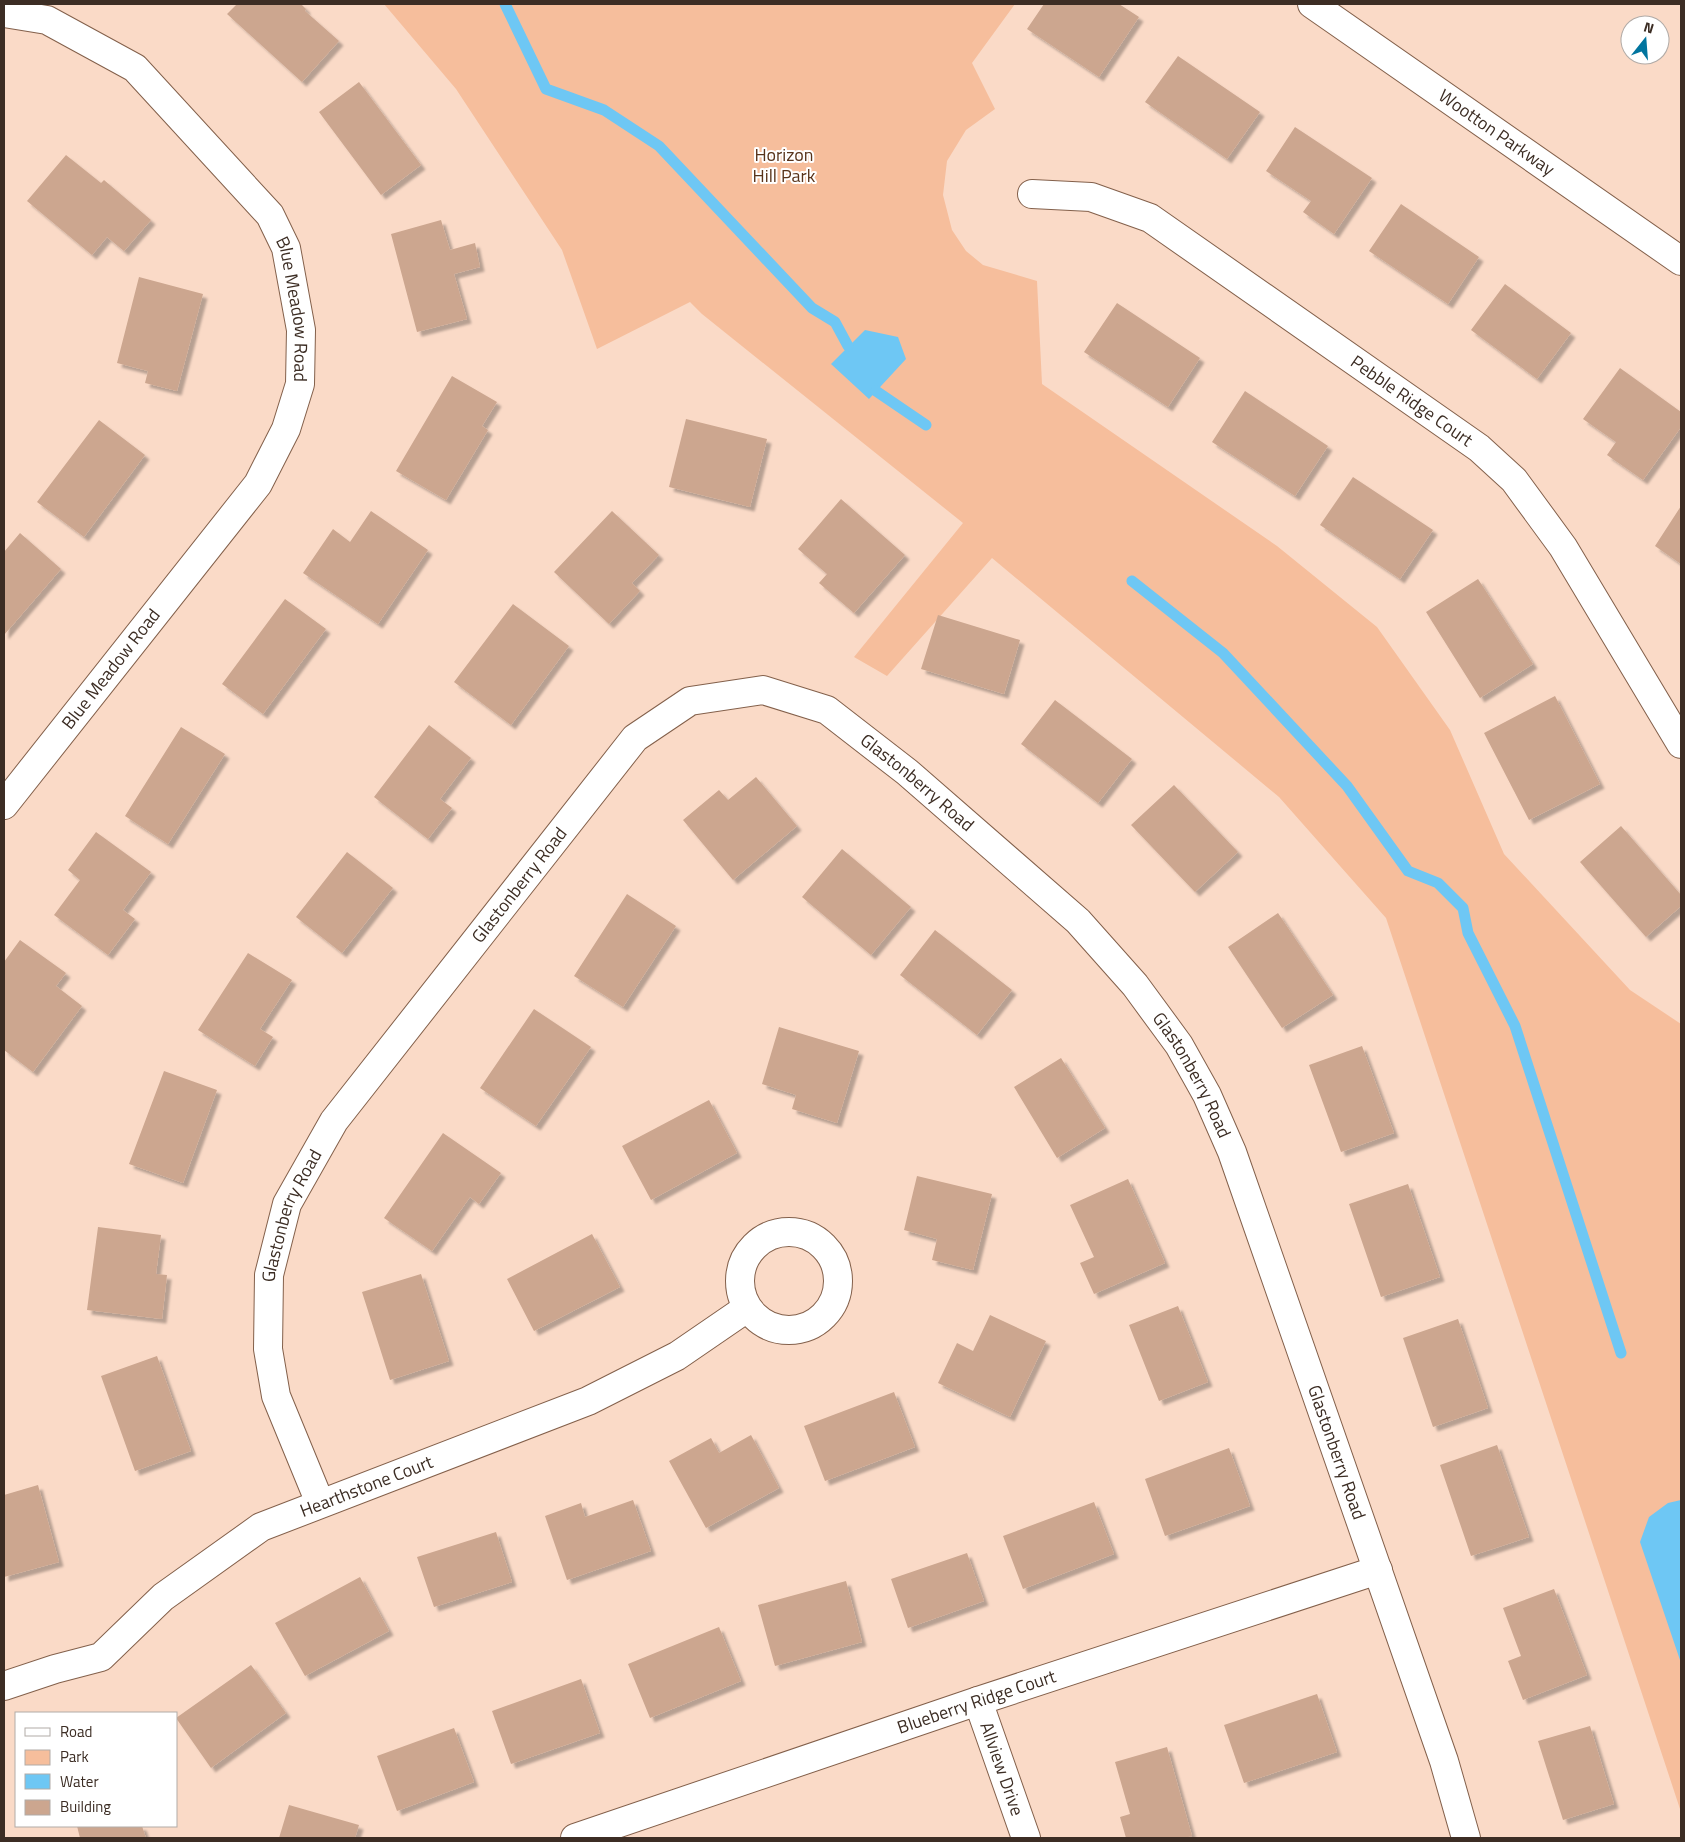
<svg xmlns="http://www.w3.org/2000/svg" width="1685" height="1842" viewBox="0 0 1685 1842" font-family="'Titillium Web',sans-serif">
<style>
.green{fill:#f6be9c}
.water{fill:#6ec7f4}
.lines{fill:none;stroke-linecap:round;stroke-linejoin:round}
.stream{stroke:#6ec7f4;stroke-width:11}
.building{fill:#cca68f;filter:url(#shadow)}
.minor-casing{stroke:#83604b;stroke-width:30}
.secondary-casing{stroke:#83604b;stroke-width:30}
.minor{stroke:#fff;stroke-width:28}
.secondary{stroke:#fff;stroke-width:28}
.labels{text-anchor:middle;stroke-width:4;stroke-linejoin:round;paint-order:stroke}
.street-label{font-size:18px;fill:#3c2d24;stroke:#fff}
.park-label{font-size:18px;fill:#58331a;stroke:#fff}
</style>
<defs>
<filter id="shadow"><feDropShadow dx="4.5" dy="4.5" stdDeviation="1" flood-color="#0004"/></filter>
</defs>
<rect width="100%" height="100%" fill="#fadac7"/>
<path class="green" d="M 384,4 L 1015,4 L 972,63 L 995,109 L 966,130 L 947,161 L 943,195 L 952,230 L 966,251 L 983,265 L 1037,281 L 1042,384 L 1277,546 L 1377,627 L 1450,730 L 1504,854 L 1630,990 L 1681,1024 L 1681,1812 L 1386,918 L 1279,797 L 992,558 L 887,676 L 854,657 L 963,523 L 702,314 L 690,302 L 597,349 L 562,250 L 456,89 Z"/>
<path class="water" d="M 865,330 L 898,337 L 906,359 L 869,399 L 831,364 Z
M 1681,1500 L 1681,1663 L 1640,1542 L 1649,1517 L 1668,1503 Z"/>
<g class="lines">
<path class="stream" d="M 505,4 L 546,89 L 604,110 L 659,146 L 812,308 L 835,322 L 848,346
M 876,391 L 926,425
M 1132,581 L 1223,653 L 1347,786 L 1408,871 L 1438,883 L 1463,908 L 1468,933 L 1515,1026 L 1621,1353"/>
</g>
<path class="building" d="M 237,4 L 301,4 L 306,9 L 305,11 L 339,41 L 302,82 L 227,14 Z
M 1044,4 L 1119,4 L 1139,17 L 1099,77 L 1027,29 Z
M 1178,56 L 1260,112 L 1227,159 L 1145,102 Z
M 359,82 L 421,165 L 381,195 L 319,112 Z
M 1295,127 L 1372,178 L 1334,234 L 1303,212 L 1311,201 L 1266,171 Z
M 66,155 L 101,183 L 104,180 L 151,220 L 124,251 L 107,237 L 92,255 L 27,201 Z
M 1401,204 L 1479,257 L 1448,304 L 1369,251 Z
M 441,220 L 450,250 L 475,243 L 480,267 L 454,274 L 467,319 L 417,332 L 391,234 Z
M 139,277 L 203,294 L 177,391 L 145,383 L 148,371 L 117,363 Z
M 1505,284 L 1571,333 L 1537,379 L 1471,330 Z
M 1117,303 L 1200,358 L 1168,407 L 1084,352 Z
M 1620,368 L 1681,412 L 1681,427 L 1643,480 L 1607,455 L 1616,442 L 1583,419 Z
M 452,376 L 497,402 L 482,426 L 488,430 L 446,500 L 396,471 Z
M 1245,391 L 1328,446 L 1295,496 L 1212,442 Z
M 686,419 L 767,439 L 750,507 L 669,487 Z
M 99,420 L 145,455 L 84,537 L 37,502 Z
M 1353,477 L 1433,530 L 1400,579 L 1320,525 Z
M 841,499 L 905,555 L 854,613 L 819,583 L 827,574 L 798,549 Z
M 1681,506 L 1681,564 L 1655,546 Z
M 371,511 L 428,550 L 378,624 L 303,573 L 333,529 L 350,542 Z
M 612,511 L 659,555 L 632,583 L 640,591 L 609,624 L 554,572 Z
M 20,533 L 61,569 L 4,635 L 4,552 Z
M 1478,579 L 1533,664 L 1480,698 L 1426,612 Z
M 285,599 L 326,629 L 263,714 L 222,684 Z
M 513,604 L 569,646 L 511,725 L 454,682 Z
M 938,615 L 1020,640 L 1004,694 L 921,669 Z
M 1555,696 L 1600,784 L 1529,820 L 1484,733 Z
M 1055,700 L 1132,759 L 1098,803 L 1021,744 Z
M 429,725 L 471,758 L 440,799 L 452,808 L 428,839 L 374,797 Z
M 181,727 L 225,754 L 168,844 L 125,816 Z
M 756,777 L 797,826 L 733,880 L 683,820 L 719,790 L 728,800 Z
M 1174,785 L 1238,852 L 1195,892 L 1131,825 Z
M 1621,826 L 1681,895 L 1681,906 L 1646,937 L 1580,862 Z
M 96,832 L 151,872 L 123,910 L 135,919 L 108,955 L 54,915 L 80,880 L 68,870 Z
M 842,849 L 911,907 L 871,955 L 802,897 Z
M 347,852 L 393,888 L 342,953 L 296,917 Z
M 627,894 L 676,926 L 623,1007 L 574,976 Z
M 1278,913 L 1333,995 L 1282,1028 L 1228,947 Z
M 935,930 L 1012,990 L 977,1035 L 900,975 Z
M 20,940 L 66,973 L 56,986 L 82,1006 L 33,1072 L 4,1050 L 4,962 Z
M 248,953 L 292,980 L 260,1029 L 273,1037 L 255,1066 L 198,1030 Z
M 534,1009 L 591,1047 L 536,1126 L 480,1088 Z
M 779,1027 L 859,1051 L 837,1123 L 792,1109 L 796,1095 L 762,1084 Z
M 1362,1046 L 1394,1133 L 1341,1152 L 1309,1065 Z
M 1061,1058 L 1105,1128 L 1057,1158 L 1014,1087 Z
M 164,1071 L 217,1090 L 183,1183 L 129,1164 Z
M 709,1100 L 737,1153 L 651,1200 L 622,1146 Z
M 443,1133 L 501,1173 L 479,1204 L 470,1197 L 432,1251 L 384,1218 Z
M 917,1176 L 992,1194 L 973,1270 L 932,1260 L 937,1239 L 904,1230 Z
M 1128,1179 L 1165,1263 L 1094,1294 L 1080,1263 L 1094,1257 L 1070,1205 Z
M 1408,1184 L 1440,1277 L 1381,1297 L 1349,1204 Z
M 98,1227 L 161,1235 L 156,1274 L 167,1275 L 162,1319 L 87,1310 Z
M 592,1234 L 620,1287 L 534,1331 L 507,1279 Z
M 421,1274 L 449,1361 L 390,1380 L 362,1292 Z
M 1178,1306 L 1208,1382 L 1159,1401 L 1129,1325 Z
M 990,1315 L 1046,1341 L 1010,1417 L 938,1383 L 957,1343 L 973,1351 Z
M 1458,1319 L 1488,1408 L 1433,1427 L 1403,1338 Z
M 157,1356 L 191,1451 L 135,1471 L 101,1376 Z
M 894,1392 L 915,1447 L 825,1481 L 804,1426 Z
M 751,1435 L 779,1488 L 706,1528 L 669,1461 L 711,1438 L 719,1453 Z
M 1497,1445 L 1529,1537 L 1471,1556 L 1440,1465 Z
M 1229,1448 L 1250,1506 L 1165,1536 L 1145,1479 Z
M 38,1485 L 59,1562 L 4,1577 L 4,1495 Z
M 633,1500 L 651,1551 L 567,1580 L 545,1516 L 581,1503 L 585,1517 Z
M 1094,1502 L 1114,1554 L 1023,1589 L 1003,1536 Z
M 496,1532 L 512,1582 L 434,1607 L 417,1557 Z
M 967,1553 L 984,1601 L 908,1628 L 891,1579 Z
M 360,1577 L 389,1631 L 305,1676 L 275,1623 Z
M 846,1581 L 862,1642 L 775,1666 L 758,1605 Z
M 1554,1589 L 1587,1675 L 1523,1700 L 1508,1661 L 1521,1656 L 1503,1608 Z
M 719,1627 L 741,1681 L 650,1718 L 628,1664 Z
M 251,1665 L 286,1713 L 211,1768 L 176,1718 Z
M 581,1679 L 600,1733 L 511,1764 L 492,1711 Z
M 1317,1694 L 1337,1752 L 1244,1783 L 1224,1725 Z
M 1590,1726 L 1614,1804 L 1563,1820 L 1538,1741 Z
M 454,1728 L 474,1782 L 397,1811 L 377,1756 Z
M 1167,1747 L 1192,1836 L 1184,1838 L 1126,1838 L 1120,1817 L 1130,1814 L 1115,1762 Z
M 289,1805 L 359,1825 L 355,1838 L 279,1838 Z
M 77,1826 L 142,1826 L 146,1838 L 80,1838 Z"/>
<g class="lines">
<defs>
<g id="minor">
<path id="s1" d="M 4,13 L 47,20 L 135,68 L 270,215 L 286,248 L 301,330 L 300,384 L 286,429 L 258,484 L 4,805"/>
<path id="s2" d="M 1032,194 L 1091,197 L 1150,218 L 1479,448 L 1514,480 L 1563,547 L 1681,744"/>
<circle cx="789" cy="1281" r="49"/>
<path id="s3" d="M 320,1503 L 276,1396 L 268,1349 L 269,1275 L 287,1204 L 334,1121 L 635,738 L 690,701 L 763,690 L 827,710 L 907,772 L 1078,921 L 1135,985 L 1179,1045 L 1207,1095 L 1232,1152 L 1444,1761 L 1466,1838"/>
<path id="s4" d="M 4,1686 L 55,1669 L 101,1657 L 163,1597 L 261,1527 L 588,1401 L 677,1356 L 747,1308"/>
<path id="s5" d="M 978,1701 L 1026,1838"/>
<path id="s6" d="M 575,1838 L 978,1701 L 1378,1570"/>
</g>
<g id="secondary">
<path id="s7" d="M 1312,4 L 1681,261"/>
</g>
</defs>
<use href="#minor" class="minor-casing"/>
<use href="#secondary" class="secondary-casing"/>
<use href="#minor" class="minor"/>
<use href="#secondary" class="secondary"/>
</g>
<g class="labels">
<g class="street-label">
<text dy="6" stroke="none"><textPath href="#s7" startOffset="225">Wootton Parkway</textPath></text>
<text dy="6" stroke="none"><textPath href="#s1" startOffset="442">Blue Meadow Road</textPath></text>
<text dy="6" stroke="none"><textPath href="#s2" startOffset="441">Pebble Ridge Court</textPath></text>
<text transform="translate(111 669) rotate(-52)" y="6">Blue Meadow Road</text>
<text dy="6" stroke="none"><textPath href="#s3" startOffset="1216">Glastonberry Road</textPath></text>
<text dy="6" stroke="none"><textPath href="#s3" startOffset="706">Glastonberry Road</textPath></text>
<text dy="6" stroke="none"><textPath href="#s3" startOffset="1621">Glastonberry Road</textPath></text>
<text dy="6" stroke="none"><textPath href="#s3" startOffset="301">Glastonberry Road</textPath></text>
<text dy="6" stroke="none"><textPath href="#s3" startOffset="2026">Glastonberry Road</textPath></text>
<text dy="6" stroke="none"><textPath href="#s4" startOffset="421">Hearthstone Court</textPath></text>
<text dy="6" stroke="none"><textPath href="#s6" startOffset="424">Blueberry Ridge Court</textPath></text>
<text dy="6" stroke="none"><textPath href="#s5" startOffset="72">Allview Drive</textPath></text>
</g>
<g class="park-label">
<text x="784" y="161">Horizon<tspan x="784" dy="21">Hill Park</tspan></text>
</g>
</g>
<rect width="1685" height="1842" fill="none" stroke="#3c2d24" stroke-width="10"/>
<rect x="15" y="1712" width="162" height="115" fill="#ffffff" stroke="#b1aba7"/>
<rect x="25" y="1728" width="25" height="8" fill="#ffffff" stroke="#b1aba7"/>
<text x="60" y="1737" font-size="15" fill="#3c2d24">Road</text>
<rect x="25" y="1750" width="25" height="15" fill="#f6be9c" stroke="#b1aba7"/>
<text x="60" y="1762" font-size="15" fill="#3c2d24">Park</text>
<rect x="25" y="1774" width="25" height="15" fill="#6ec7f4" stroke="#b1aba7"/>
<text x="60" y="1787" font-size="15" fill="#3c2d24">Water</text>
<rect x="25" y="1800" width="25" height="15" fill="#cca68f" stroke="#b1aba7"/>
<text x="60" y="1812" font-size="15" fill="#3c2d24">Building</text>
<g transform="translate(1645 40) rotate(17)"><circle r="24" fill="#ffffff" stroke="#b1aba7"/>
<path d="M0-4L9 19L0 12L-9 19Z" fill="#01759f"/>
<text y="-8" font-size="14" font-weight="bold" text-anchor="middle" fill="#3c2d24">N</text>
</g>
</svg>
